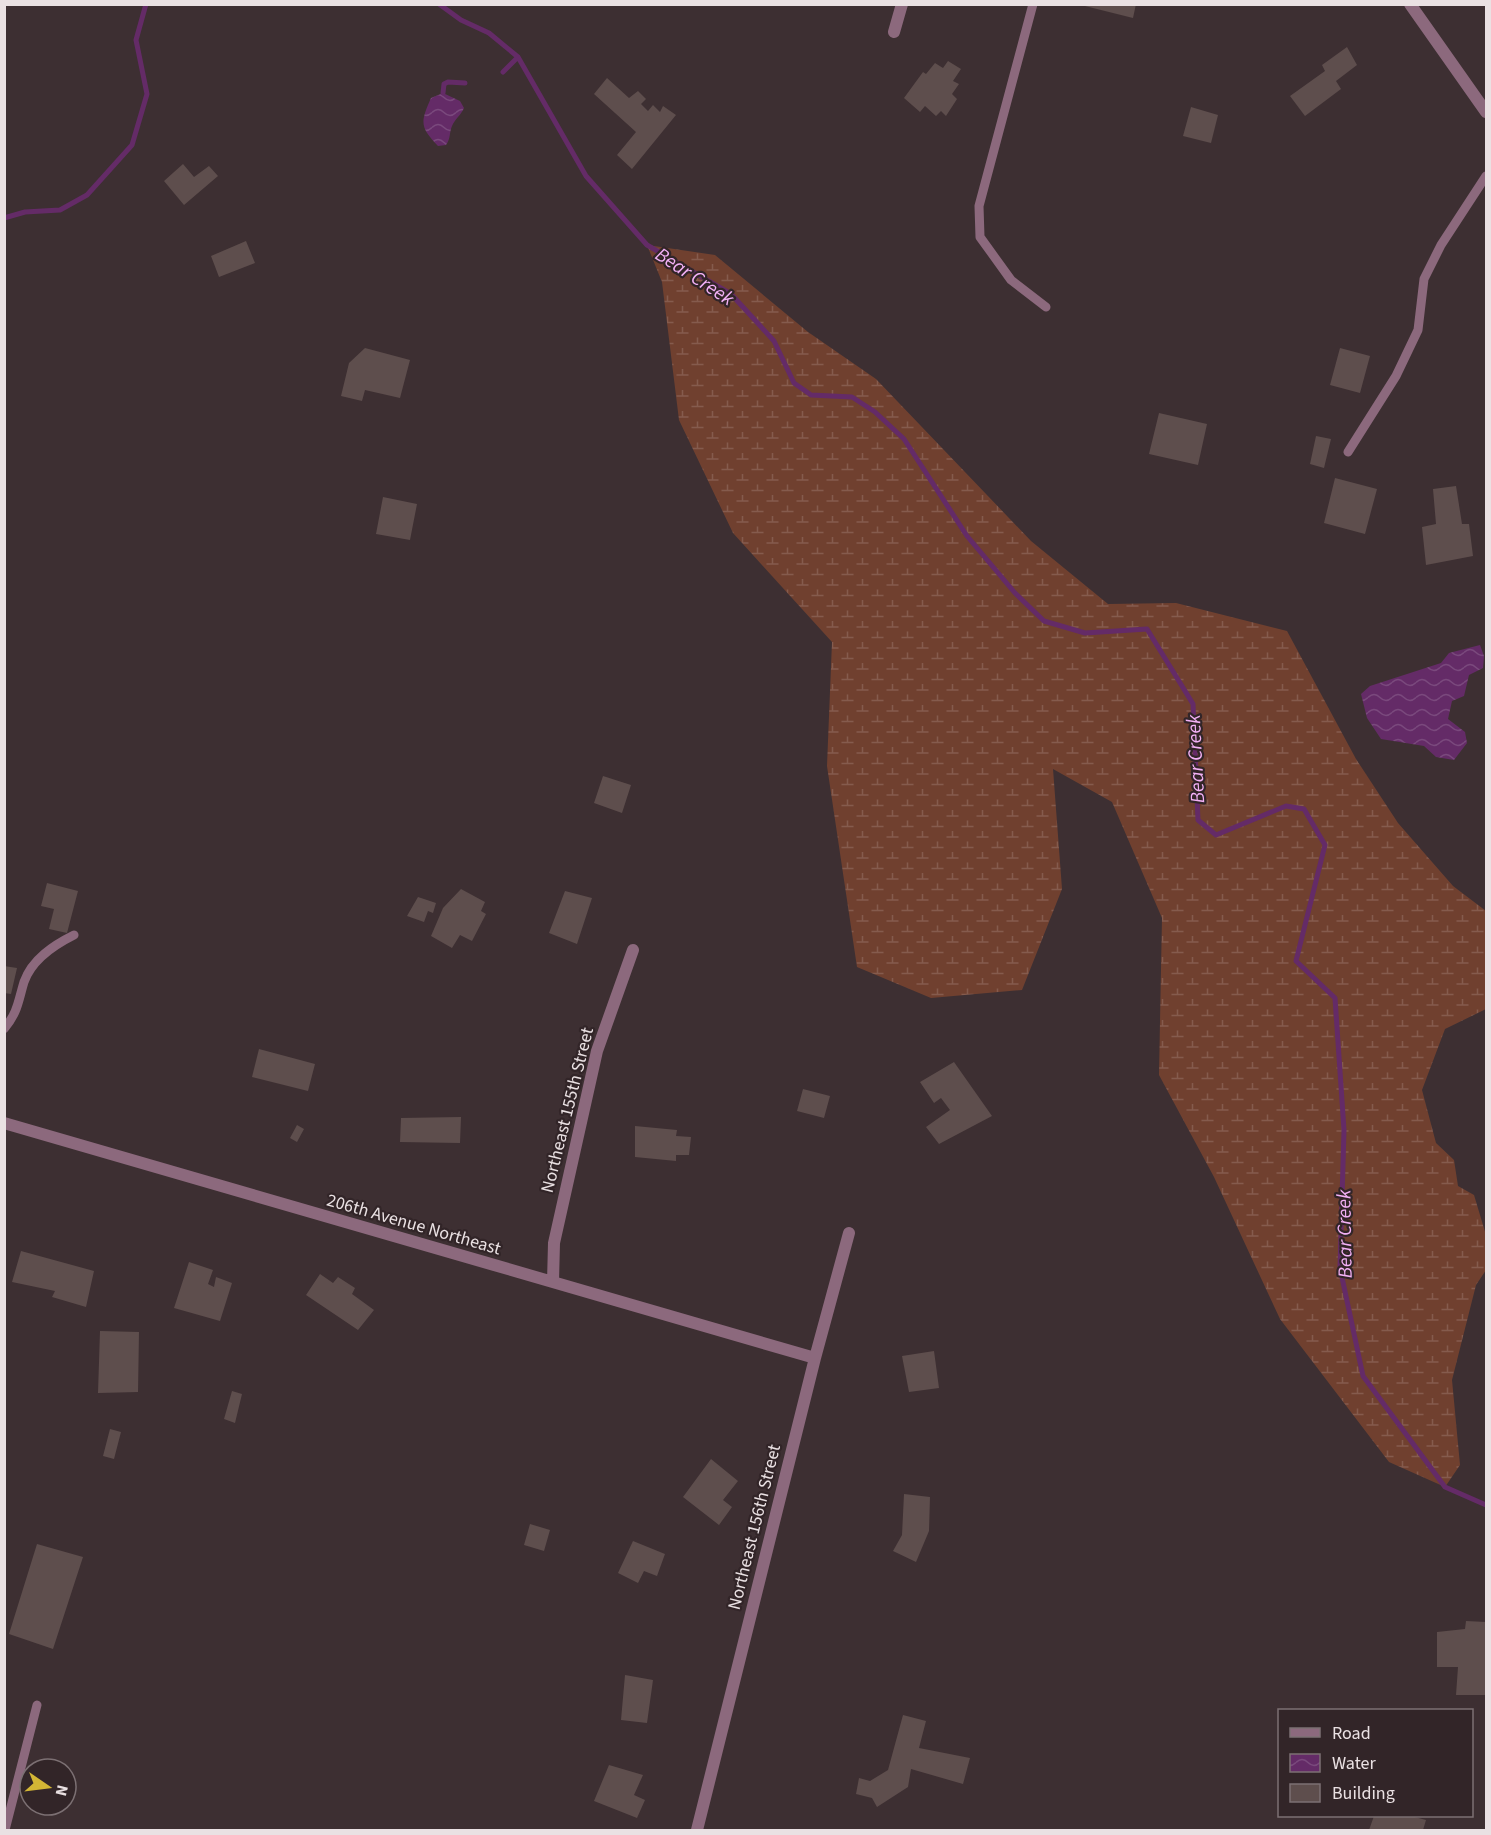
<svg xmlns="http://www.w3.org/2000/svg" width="1491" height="1835" viewBox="0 0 1491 1835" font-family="'Source Sans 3',sans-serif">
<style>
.wetland{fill:url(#wetland-marsh)}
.water{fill:url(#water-waves)}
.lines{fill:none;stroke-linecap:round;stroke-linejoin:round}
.stream{stroke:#642b67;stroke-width:5}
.building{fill:#5e4e4d}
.service{stroke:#8c697d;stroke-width:9}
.minor{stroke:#8c697d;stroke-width:12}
.tertiary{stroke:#8c697d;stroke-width:12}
.labels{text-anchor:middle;stroke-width:4.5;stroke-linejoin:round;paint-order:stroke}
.street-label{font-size:18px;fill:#eae1e3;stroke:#322528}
.water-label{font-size:20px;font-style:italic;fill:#f3b1f6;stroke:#322528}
</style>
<defs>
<pattern id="wetland-marsh" width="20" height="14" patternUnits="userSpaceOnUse" patternTransform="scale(1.5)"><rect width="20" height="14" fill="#70402f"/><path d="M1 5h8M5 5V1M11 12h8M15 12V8" fill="none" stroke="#855b4d"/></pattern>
<pattern id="water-waves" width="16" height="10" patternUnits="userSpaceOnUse" patternTransform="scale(1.5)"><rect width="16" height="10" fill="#642b67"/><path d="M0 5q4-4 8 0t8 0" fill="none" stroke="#7a497d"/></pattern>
</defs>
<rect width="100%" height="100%" fill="#3d2f32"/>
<path class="wetland" d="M 647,245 L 715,255 L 808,332 L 876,379 L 1031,541 L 1108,604 L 1176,603 L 1287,631 L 1356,759 L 1398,823 L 1453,886 L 1486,911 L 1486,1009 L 1445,1029 L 1422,1090 L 1436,1143 L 1454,1160 L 1458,1186 L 1474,1195 L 1486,1235 L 1486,1270 L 1476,1285 L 1452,1380 L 1460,1465 L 1445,1487 L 1389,1462 L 1280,1319 L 1214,1177 L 1159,1075 L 1162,918 L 1112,802 L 1053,769 L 1062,889 L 1022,990 L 931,998 L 857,967 L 827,766 L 832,642 L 733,533 L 679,420 L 662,282 Z"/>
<path class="water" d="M 443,93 L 460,101 L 464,108 C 461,115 455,119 452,126 C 449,133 451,138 446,145 L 438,146 C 420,127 420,123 431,98 Z
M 1480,645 L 1484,656 L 1483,668 L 1469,675 L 1464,696 L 1452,701 L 1448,719 L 1465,732 L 1467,743 L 1454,760 L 1436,757 L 1424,746 L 1381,739 L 1367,718 L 1361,694 L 1370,686 L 1441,663 L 1449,653 Z"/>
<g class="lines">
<path class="stream" d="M 439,4 L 461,20 L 489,33 L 518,57 L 586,176 L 647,245 L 731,294 L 774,341 L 794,383 L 811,395 L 852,397 L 875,412 L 904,439 L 967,536 L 1015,593 L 1044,621 L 1085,633 L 1147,629 L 1193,704 L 1198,820 L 1216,835 L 1286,806 L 1304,809 L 1325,845 L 1296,961 L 1335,998 L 1344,1130 L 1340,1268 L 1363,1376 L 1445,1487 L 1486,1505
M 503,72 L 518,57
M 443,93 L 444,84 L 448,82 L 465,83
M 4,218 L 25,212 L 60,210 L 87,195 L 132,145 L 147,94 L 136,40 L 146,4"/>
</g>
<path class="building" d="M 1077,4 L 1136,4 L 1133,18 Z
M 1347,47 L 1357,65 L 1336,81 L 1341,89 L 1305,116 L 1290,96 L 1325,71 L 1322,65 Z
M 948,61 L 961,69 L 953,81 L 959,84 L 952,94 L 957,99 L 946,116 L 941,111 L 936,116 L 925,106 L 920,112 L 904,98 L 923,72 L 926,74 L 935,63 L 943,68 Z
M 607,78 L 629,98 L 638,91 L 646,99 L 641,104 L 648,111 L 653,105 L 660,112 L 663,106 L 676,115 L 632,169 L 617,155 L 636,132 L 594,94 Z
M 1191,107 L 1218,115 L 1211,143 L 1183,136 Z
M 183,164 L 194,177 L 209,166 L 218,176 L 184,205 L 164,181 Z
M 246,241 L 255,263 L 219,277 L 211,256 Z
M 365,348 L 410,360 L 400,398 L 365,390 L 362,401 L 341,396 L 349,363 Z
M 1340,348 L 1370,356 L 1360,393 L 1330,385 Z
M 1159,413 L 1207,424 L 1198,465 L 1149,454 Z
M 1316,436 L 1331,439 L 1324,468 L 1310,464 Z
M 1335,478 L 1377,489 L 1365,534 L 1324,523 Z
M 1456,486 L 1462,524 L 1469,524 L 1473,556 L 1426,565 L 1422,527 L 1436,524 L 1433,489 Z
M 383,497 L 417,504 L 410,540 L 376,534 Z
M 603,776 L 631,785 L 622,813 L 594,803 Z
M 47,883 L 78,891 L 67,933 L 49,929 L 54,909 L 41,906 Z
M 461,889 L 485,902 L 481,911 L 486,914 L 472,941 L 460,935 L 452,948 L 431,936 L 443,908 Z
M 565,891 L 592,898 L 577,944 L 549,933 Z
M 418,897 L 436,903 L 433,913 L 428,911 L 424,922 L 407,916 Z
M 4,966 L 17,968 L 11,994 L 4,993 Z
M 259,1049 L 315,1064 L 308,1091 L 252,1077 Z
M 954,1062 L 992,1116 L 939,1144 L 926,1127 L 950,1110 L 941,1098 L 934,1103 L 920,1082 Z
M 803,1089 L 830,1096 L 824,1118 L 797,1111 Z
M 461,1117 L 460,1143 L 400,1142 L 401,1118 Z
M 297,1125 L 304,1129 L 297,1142 L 290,1138 Z
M 635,1126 L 677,1130 L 676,1136 L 691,1137 L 689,1155 L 676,1155 L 676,1161 L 635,1157 Z
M 21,1251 L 94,1271 L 86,1307 L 52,1297 L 55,1291 L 12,1282 Z
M 189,1262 L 213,1270 L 208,1284 L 214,1287 L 216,1277 L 232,1283 L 220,1321 L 174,1308 Z
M 320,1274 L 333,1283 L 338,1277 L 355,1288 L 352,1294 L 374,1310 L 358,1330 L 306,1295 Z
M 100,1331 L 139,1332 L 138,1392 L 98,1393 Z
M 934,1351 L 939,1388 L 909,1392 L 902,1356 Z
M 232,1391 L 242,1394 L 235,1423 L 224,1419 Z
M 110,1429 L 121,1432 L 114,1459 L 103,1456 Z
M 711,1459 L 738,1481 L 723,1500 L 732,1507 L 719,1525 L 683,1497 Z
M 904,1494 L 930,1497 L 929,1531 L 916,1562 L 893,1551 L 902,1535 Z
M 530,1524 L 550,1530 L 544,1551 L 524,1545 Z
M 633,1541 L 665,1554 L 657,1576 L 644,1571 L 638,1583 L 618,1573 Z
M 37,1544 L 83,1557 L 53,1649 L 9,1634 Z
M 1466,1621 L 1486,1622 L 1486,1695 L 1456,1695 L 1458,1667 L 1437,1667 L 1437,1632 L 1465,1629 Z
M 625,1675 L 653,1680 L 647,1723 L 621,1720 Z
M 903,1715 L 926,1721 L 919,1748 L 970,1758 L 963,1784 L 911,1769 L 908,1787 L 877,1807 L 872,1798 L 856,1794 L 859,1778 L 870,1781 L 888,1770 Z
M 609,1765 L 643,1775 L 634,1795 L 645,1800 L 637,1818 L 594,1801 Z
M 1374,1816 L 1411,1816 L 1426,1820 L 1423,1830 L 1369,1830 Z"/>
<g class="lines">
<path class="service" d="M 1033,4 L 979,206 L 980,237 L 1011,280 L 1046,307
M 1348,452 L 1396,376 L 1418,330 L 1424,279 L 1441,245 L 1486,176
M 4,1029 C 18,1012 18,1002 24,982 C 32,959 54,945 74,935
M 5,1830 L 37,1705"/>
<path class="minor" d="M 894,32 L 902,4
M 4,1123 L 815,1358
M 553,1282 L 554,1243 L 597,1051 L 633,950
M 697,1830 L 815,1358 L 849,1233"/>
<path class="tertiary" d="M 1410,4 L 1486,112"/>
</g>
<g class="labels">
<g class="street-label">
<text transform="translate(567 1110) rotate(-76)" y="6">Northeast 155th Street</text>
<text transform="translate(414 1224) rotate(16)" y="6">206th Avenue Northeast</text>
<text transform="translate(754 1527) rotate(-76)" y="6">Northeast 156th Street</text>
</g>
<g class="water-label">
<text transform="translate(695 276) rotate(33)" y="7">Bear Creek</text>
<text transform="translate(1195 759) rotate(-93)" y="7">Bear Creek</text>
<text transform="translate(1344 1234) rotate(-91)" y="7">Bear Creek</text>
</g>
</g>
<rect width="1491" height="1835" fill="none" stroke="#eae1e3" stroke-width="12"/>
<rect x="1278" y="1709" width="195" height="108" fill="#322528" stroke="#7c7073" stroke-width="1.5"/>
<rect x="1290" y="1728" width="30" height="9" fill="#8c697d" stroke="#7c7073" stroke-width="1.5"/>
<text x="1332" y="1739" font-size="18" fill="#eae1e3">Road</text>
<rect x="1290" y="1754" width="30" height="18" fill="url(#water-waves)" stroke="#7c7073" stroke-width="1.5"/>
<text x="1332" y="1769" font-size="18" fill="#eae1e3">Water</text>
<rect x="1290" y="1784" width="30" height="18" fill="#5e4e4d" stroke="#7c7073" stroke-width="1.5"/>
<text x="1332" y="1799" font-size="18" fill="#eae1e3">Building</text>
<g transform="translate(48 1787) rotate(104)"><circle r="28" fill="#322528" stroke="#7c7073" stroke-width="1.5"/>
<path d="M0-4.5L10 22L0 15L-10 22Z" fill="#d3b635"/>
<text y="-9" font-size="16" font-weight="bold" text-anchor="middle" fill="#eae1e3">N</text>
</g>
</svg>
